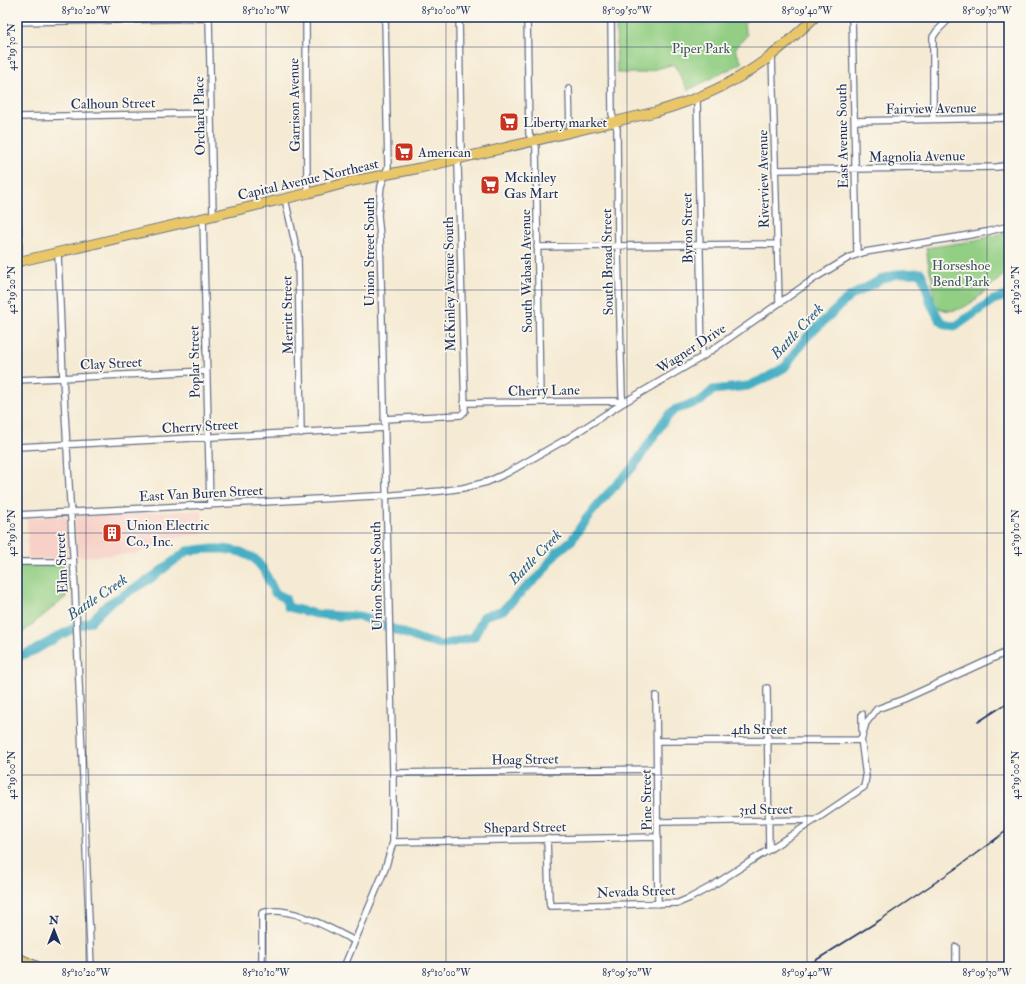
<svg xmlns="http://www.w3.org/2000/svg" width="1026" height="984" viewBox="0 0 1026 984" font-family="'IM FELL Double Pica',serif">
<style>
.built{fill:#f7d1c8}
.green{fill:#92ce83;stroke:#567e70}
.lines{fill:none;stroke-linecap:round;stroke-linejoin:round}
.river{stroke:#45aec4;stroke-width:9}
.street-casing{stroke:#677087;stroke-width:8}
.primary-casing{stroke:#677087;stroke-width:11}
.highway-casing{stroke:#677087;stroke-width:12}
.street{stroke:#fff;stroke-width:5.5}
.primary{stroke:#e9c769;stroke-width:9}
.highway{stroke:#e9c769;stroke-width:10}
.rail{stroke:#1b2f5e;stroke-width:1.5}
.ticks{fill:none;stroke:#1b2f5e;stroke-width:1;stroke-opacity:0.45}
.labels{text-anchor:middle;stroke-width:3.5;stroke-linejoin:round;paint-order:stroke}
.park-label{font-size:14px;fill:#395767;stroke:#fbf7ec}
.street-label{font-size:14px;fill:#1b2f5e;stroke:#fbf7ec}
.poi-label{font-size:14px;fill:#1b2f5e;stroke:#fbf7ec;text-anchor:start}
.water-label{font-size:15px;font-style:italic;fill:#2a5b82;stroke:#fbf7ec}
.neatline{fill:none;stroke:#1b2f5e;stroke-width:1.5}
.ticks-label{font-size:10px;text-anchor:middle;fill:#1b2f5e}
</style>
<rect width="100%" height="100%" fill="#fbf7ec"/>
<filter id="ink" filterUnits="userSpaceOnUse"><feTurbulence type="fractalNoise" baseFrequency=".025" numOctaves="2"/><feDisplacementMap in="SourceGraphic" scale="8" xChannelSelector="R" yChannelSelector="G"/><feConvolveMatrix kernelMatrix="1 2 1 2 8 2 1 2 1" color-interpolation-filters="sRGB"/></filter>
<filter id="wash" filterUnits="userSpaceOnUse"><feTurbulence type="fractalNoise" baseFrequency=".012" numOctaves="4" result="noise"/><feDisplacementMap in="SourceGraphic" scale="16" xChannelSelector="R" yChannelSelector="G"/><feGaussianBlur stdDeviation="0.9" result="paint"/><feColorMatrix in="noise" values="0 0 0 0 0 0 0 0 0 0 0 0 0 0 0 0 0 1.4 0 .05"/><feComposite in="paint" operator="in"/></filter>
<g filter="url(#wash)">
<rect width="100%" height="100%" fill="#f5ead3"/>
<path class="built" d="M 202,510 L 203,533 L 176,538 L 136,554 L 77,557 L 75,516 Z
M 66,516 L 68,559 L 28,559 L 27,518 Z"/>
<path class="green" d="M 616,17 L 748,17 L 744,26 L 747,35 L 735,49 L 742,63 L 688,90 L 674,64 L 642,73 L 617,73 Z
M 1008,232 L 1009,271 C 1004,275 999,279 994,283 C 978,297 957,322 934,305 L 933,282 L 929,267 L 926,248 L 967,242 Z
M 17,565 L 65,565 L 66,597 L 17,637 Z"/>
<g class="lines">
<path class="river" d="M 17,657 L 35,650 L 68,631 L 91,621 L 108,604 L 150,579 L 187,551 L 205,549 L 224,549 L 241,552 L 255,559 L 263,569 L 275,593 L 285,598 L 288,607 L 316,614 L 338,616 L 359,616 L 425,641 L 441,645 L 474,637 L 484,616 L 503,610 L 521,592 L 541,574 L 556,553 L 572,540 L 586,519 L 600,502 L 634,466 L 665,419 L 674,410 L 701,401 L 713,390 L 748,386 L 768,377 L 785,367 L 794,354 L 806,338 L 849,297 L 882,279 L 897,274 L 921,273 L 926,285 L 930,302 L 939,319 L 946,325 L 956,326 L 993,300 L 1009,295"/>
</g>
</g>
<g filter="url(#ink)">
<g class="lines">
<defs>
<path id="street" d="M 209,17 L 213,215
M 306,17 L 307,186 L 309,193
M 527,17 L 529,134 L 536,147 L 540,401
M 611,17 L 612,114 L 617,129 L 618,247 L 622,395 L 623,403
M 852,17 L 857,254
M 17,22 L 209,18
M 772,54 L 779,303
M 569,89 L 570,132
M 697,98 L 702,357
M 17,117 L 210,113
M 933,119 L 933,37 L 937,31 L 951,17
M 854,121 L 1009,118
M 775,170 L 997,167 L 1004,166 L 1009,161
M 17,173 L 19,262
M 285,199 L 298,256 L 301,433
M 203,218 L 210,505
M 537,247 L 777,244
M 58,254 L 63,378 L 75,589 L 91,967
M 17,380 L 206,371
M 464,403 L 617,401 L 623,403
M 384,419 L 461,415 L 465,411 L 458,165 L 461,150 L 459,17
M 17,447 L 385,428
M 17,515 L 393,495 L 441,491 L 463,488 L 487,482 L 507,473 L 570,437 L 623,403 L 702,357 L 815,278 L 850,257 L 865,252 L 958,237 L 986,232 L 1009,226
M 17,562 L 73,562
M 767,688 L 769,850
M 656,696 L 658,904
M 862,729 L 862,714
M 657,741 L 861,740 L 866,723 L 877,709 L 904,699 L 1009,651
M 393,773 L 657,769
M 658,822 L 815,820 L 864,787 L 866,777 L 861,738
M 547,838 L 549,898 L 550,906 L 678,903 L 690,898 L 712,886 L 815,820
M 393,842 L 658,837
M 956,947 L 956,967
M 262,967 L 262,913 C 289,904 331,929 355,941
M 344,967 L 385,869 L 393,842 L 393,773 L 380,236 L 378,215 L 381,186 L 388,167 L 385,17"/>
<path id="primary" d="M 17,262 L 309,193 L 353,181 L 420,168 L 655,112 C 694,101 731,85 764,61 C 782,48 799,32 815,17"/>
<path id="highway" d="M 17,958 L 37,967"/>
</defs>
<use href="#street" class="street-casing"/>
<use href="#primary" class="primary-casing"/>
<use href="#highway" class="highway-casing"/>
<use href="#street" class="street"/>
<use href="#primary" class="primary"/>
<use href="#highway" class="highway"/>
<path class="rail" d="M 978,722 L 1009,702
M 805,967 L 880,920 L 955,869 L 1009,829"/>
</g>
</g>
<path class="ticks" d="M 86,17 L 86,967M 266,17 L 266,967M 446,17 L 446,967M 627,17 L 627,967M 807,17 L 807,967M 987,17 L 987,967M 17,47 L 1009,47M 17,290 L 1009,290M 17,533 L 1009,533M 17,775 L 1009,775"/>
<defs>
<symbol id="supermarket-square" viewBox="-11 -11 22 22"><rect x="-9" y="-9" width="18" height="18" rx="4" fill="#c8321e" stroke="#fbf7ec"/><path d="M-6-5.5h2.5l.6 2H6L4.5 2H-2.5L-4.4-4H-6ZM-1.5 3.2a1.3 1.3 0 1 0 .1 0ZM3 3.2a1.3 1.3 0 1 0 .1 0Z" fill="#fff"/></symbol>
<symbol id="building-square" viewBox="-11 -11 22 22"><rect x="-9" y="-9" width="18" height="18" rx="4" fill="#c8321e" stroke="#fbf7ec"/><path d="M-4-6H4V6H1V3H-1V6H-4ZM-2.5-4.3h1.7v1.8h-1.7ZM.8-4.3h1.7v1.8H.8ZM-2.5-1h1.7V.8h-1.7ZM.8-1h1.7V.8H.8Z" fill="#fff"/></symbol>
</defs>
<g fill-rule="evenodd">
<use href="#supermarket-square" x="498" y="111" width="22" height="22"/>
<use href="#supermarket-square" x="393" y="141" width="22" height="22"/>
<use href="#supermarket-square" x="479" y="174" width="22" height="22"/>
<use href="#building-square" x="101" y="522" width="22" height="22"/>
</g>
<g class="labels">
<g class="park-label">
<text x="701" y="53">Piper Park</text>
<text x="961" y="270">Horseshoe<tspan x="961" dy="16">Bend Park</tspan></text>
</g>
<g class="street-label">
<text transform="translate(113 103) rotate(-1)" y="5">Calhoun Street</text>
<text transform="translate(294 105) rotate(-91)" y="5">Garrison Avenue</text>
<text transform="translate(931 108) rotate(-1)" y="5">Fairview Avenue</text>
<text transform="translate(199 116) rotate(-91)" y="5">Orchard Place</text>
<text transform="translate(842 136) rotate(-91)" y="5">East Avenue South</text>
<text transform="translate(917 156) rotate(-1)" y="5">Magnolia Avenue</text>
<text transform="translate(308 179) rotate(-13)" y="5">Capital Avenue Northeast</text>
<text transform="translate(763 179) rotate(-91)" y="5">Riverview Avenue</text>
<text transform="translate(687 228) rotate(-91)" y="5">Byron Street</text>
<text transform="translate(369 252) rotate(-90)" y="5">Union Street South</text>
<text transform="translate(607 262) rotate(-91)" y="5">South Broad Street</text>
<text transform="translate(526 271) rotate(-91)" y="5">South Wabash Avenue</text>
<text transform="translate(449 284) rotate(-91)" y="5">McKinley Avenue South</text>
<text transform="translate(287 315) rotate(-91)" y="5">Merritt Street</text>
<text transform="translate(691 348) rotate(-33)" y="5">Wagner Drive</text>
<text transform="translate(194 362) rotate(-91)" y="5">Poplar Street</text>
<text transform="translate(111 363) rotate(-3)" y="5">Clay Street</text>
<text transform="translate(544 390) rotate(-1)" y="5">Cherry Lane</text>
<text transform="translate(200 426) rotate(-3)" y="5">Cherry Street</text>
<text transform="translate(201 493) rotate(-3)" y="5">East Van Buren Street</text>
<text transform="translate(61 563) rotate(-93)" y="5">Elm Street</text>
<text transform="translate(376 576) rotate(-91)" y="5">Union Street South</text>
<text x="759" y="734">4th Street</text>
<text transform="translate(525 759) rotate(-1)" y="5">Hoag Street</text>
<text transform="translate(646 800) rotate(-91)" y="5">Pine Street</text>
<text transform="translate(766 809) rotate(-1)" y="5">3rd Street</text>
<text transform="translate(525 827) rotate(-1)" y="5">Shepard Street</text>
<text transform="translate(636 891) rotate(-2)" y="5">Nevada Street</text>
</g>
<g class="poi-label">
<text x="523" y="127">Liberty market</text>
<text x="418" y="157">American</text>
<text x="504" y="182">Mckinley<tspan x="504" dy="16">Gas Mart</tspan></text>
<text x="126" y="530">Union Electric<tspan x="126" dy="16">Co., Inc.</tspan></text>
</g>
<g class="water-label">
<text transform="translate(797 331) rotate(-47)" y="5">Battle Creek</text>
<text transform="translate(535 557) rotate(-46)" y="5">Battle Creek</text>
<text transform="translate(97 597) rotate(-34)" y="5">Battle Creek</text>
</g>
</g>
<rect width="1026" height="984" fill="none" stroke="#fbf7ec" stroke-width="44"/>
<g transform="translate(54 930)" stroke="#fbf7ec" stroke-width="3" paint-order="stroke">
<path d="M0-3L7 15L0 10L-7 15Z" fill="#1b2f5e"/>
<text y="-6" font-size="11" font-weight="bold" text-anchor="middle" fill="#1b2f5e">N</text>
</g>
<rect x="22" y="22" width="982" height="940" class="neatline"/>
<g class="ticks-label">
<text x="86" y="14">85°10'20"W</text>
<text x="266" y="14">85°10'10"W</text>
<text x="446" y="14">85°10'00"W</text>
<text x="627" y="14">85°09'50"W</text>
<text x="807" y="14">85°09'40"W</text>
<text x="987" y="14">85°09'30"W</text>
<text transform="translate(11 47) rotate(-90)" y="4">42°19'30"N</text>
<text transform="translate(11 290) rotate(-90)" y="4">42°19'20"N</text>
<text transform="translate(1015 290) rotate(-90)" y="4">42°19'20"N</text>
<text transform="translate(11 533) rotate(-90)" y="4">42°19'10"N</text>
<text transform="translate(1015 533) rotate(-90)" y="4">42°19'10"N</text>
<text transform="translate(11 775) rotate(-90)" y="4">42°19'00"N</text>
<text transform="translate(1015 775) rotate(-90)" y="4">42°19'00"N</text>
<text x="86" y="976">85°10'20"W</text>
<text x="266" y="976">85°10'10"W</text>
<text x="446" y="976">85°10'00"W</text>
<text x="627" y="976">85°09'50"W</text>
<text x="807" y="976">85°09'40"W</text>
<text x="987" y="976">85°09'30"W</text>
</g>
</svg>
